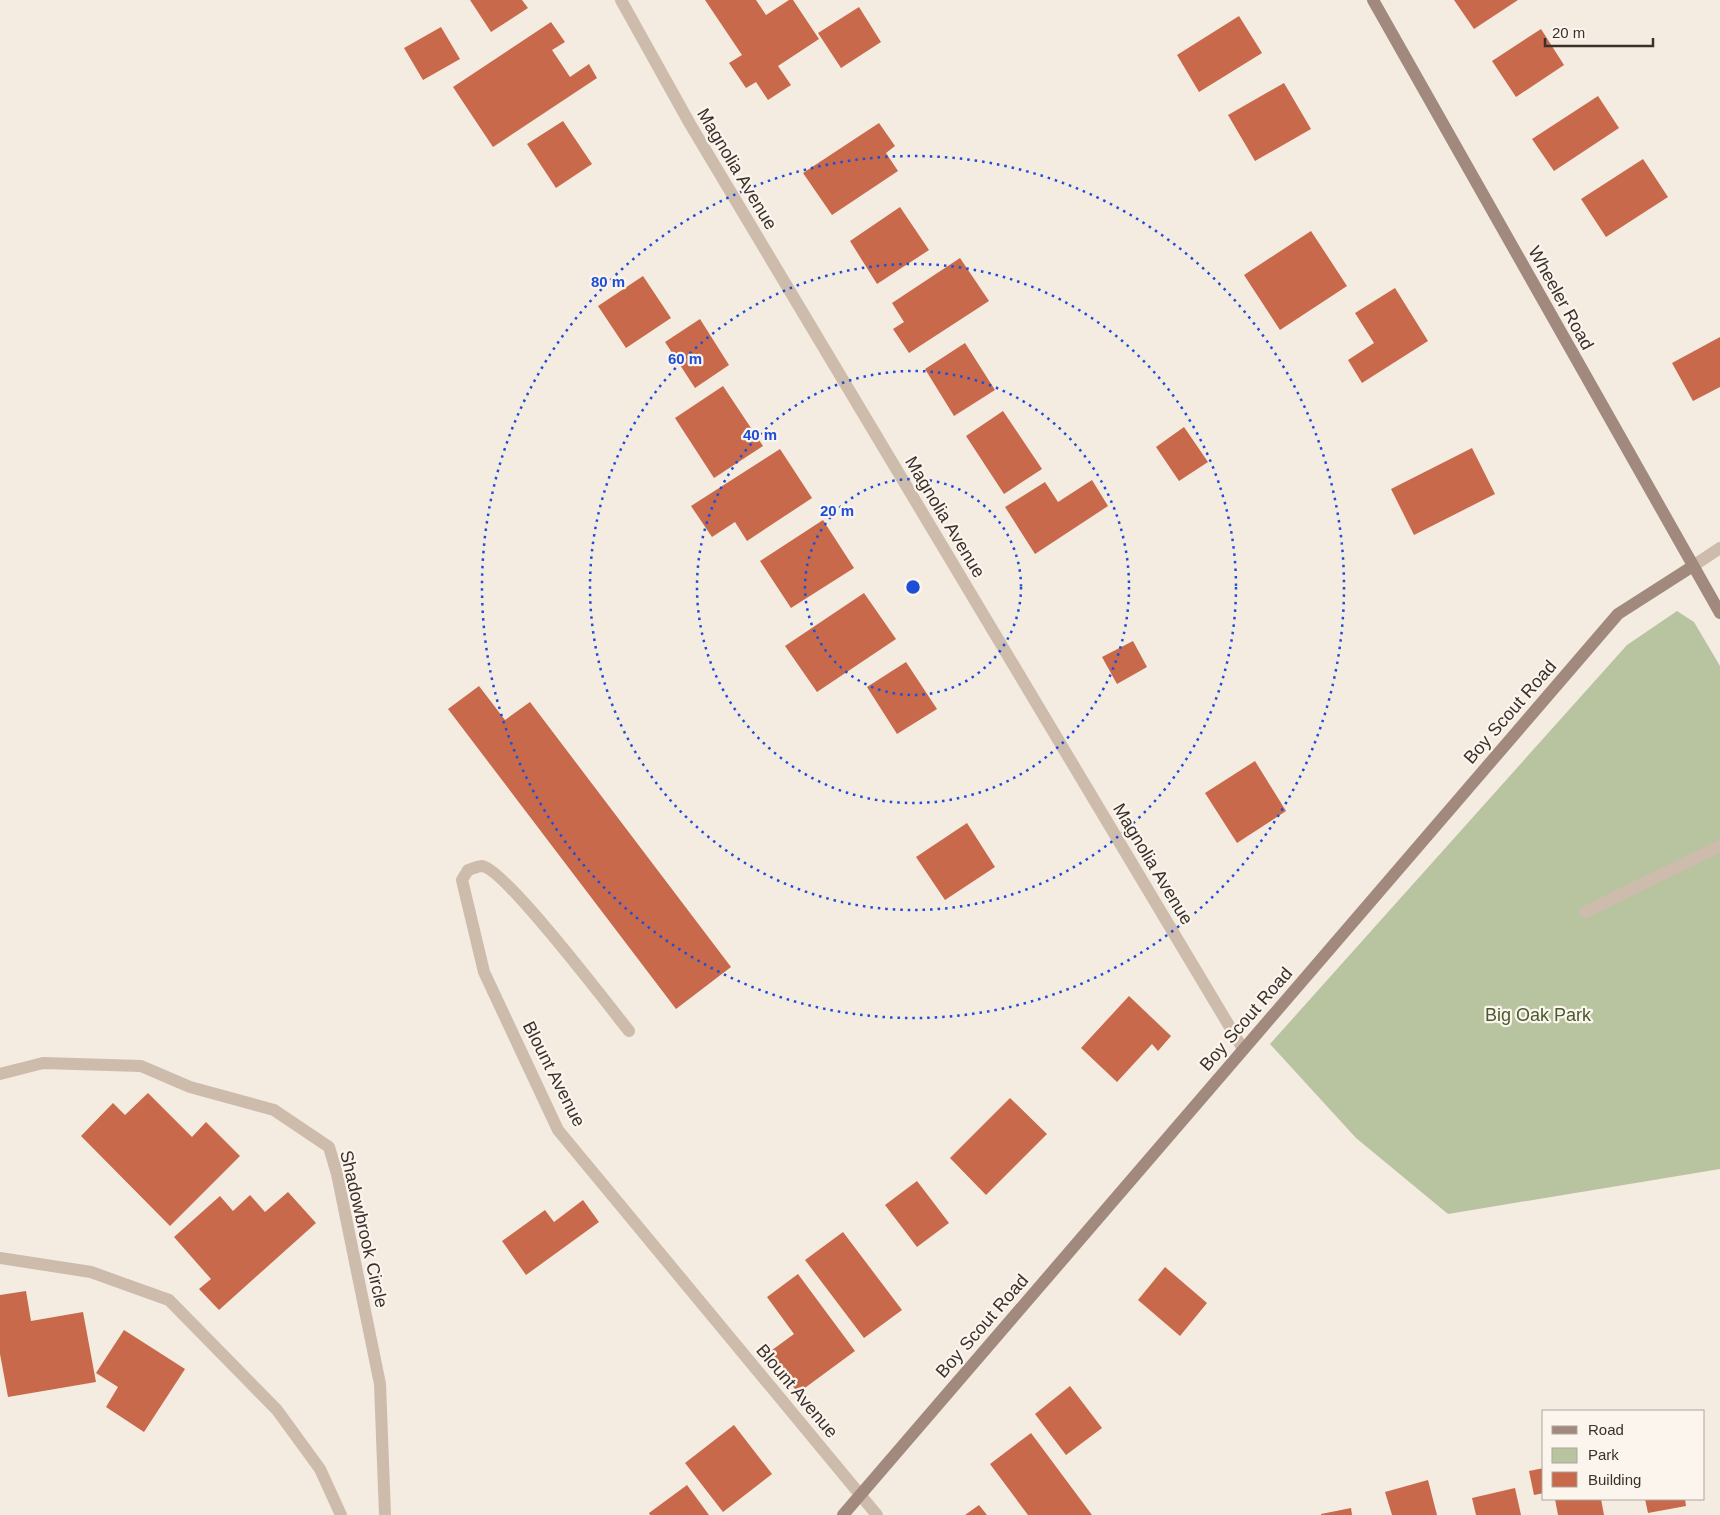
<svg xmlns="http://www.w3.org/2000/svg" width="1720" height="1515" viewBox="0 0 1720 1515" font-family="Helvetica,sans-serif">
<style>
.green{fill:#b8c4a0}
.building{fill:#c8694b}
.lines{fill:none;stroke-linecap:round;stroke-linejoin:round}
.lane{stroke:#cdbbac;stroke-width:12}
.street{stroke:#cdbbac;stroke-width:12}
.secondary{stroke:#a18a7d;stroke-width:12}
.ring{fill:none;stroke:#1d4ed8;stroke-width:2.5;stroke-dasharray:2.5 5}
.labels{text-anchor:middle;stroke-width:4.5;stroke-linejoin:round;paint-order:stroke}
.street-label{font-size:18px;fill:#3b302b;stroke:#fbf5ee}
.park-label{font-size:18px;fill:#4a5a2e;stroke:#fbf5ee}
.centre{fill:#1d4ed8;stroke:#fbf5ee;stroke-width:2.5}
.ring-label{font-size:15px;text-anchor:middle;font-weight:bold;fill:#1d4ed8;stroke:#fbf5ee;stroke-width:4.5;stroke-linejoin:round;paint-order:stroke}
</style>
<rect width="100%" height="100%" fill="#f4ebe1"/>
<path class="green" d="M 1677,611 L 1694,622 L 1720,666 L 1720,1169 L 1448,1214 L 1356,1138 L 1270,1044 L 1627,645 Z"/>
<path class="building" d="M 470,0 L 522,0 L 528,8 L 491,32 Z
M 705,0 L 756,0 L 766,15 L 789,0 L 793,0 L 819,39 L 778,66 L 791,85 L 768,100 L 756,82 L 746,88 L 729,63 L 742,55 Z
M 1454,0 L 1518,0 L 1474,29 Z
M 859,7 L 881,42 L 841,68 L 818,33 Z
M 1239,16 L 1262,53 L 1199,92 L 1177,55 Z
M 551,22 L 565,42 L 552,50 L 570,77 L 589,64 L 597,78 L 493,147 L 453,87 Z
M 441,27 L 460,59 L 423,80 L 404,48 Z
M 1541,29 L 1564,65 L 1516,97 L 1492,61 Z
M 1284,83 L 1311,129 L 1255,161 L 1228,115 Z
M 1598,96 L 1619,128 L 1554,171 L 1532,139 Z
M 563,121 L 592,164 L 556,188 L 527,144 Z
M 879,123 L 895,146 L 886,153 L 898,171 L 832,215 L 803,173 Z
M 1643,159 L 1668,197 L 1606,237 L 1581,199 Z
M 900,207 L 929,250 L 877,284 L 850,241 Z
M 1311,231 L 1347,286 L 1280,330 L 1244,275 Z
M 960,258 L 989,301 L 909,353 L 893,329 L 904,322 L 892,303 Z
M 643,276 L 671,318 L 626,348 L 598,306 Z
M 1395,288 L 1428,341 L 1362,383 L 1348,360 L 1374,343 L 1355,313 Z
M 700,319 L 729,365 L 695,388 L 665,342 Z
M 1720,337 L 1720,387 L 1693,401 L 1672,363 Z
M 965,343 L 995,390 L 954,416 L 925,369 Z
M 723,386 L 763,446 L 714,478 L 675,418 Z
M 1003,411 L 1042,469 L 1004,494 L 966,436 Z
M 1184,427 L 1208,462 L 1179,481 L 1156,447 Z
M 1472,448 L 1495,494 L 1414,535 L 1391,489 Z
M 780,449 L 812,498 L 747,541 L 735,522 L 712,537 L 691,506 Z
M 1092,480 L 1108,506 L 1035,554 L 1005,507 L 1045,482 L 1058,502 Z
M 823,520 L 854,568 L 791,608 L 760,561 Z
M 864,593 L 896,639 L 817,692 L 785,646 Z
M 1133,641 L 1147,667 L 1117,684 L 1102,657 Z
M 906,662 L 937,709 L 897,734 L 867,687 Z
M 479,686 L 505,720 L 530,702 L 731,967 L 676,1009 L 448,709 Z
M 1255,761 L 1286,811 L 1237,843 L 1205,793 Z
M 967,823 L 995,867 L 945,900 L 916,857 Z
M 1129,996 L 1171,1036 L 1158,1051 L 1152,1044 L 1117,1082 L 1081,1048 Z
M 148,1093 L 192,1137 L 206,1122 L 240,1156 L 170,1226 L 81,1136 L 113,1103 L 125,1115 Z
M 1010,1098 L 1047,1134 L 986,1195 L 950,1158 Z
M 917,1181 L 949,1223 L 917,1247 L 885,1205 Z
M 288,1192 L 316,1223 L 219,1310 L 199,1289 L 211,1279 L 174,1237 L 220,1196 L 233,1211 L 250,1195 L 265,1212 Z
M 583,1200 L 599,1222 L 526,1275 L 502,1241 L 545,1210 L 554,1222 Z
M 843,1232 L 902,1310 L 864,1338 L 805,1260 Z
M 1165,1267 L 1207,1303 L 1180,1336 L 1138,1300 Z
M 798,1274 L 855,1351 L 798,1393 L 768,1353 L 794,1334 L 767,1297 Z
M 26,1291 L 31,1321 L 83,1312 L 96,1382 L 8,1397 L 0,1354 L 0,1295 Z
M 124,1330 L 185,1369 L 144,1432 L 106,1407 L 118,1387 L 96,1373 Z
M 1070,1386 L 1102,1428 L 1066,1455 L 1035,1414 Z
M 734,1425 L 772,1474 L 723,1512 L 685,1463 Z
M 1031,1433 L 1092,1515 L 1028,1515 L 990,1464 Z
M 1544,1468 L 1544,1493 L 1534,1495 L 1529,1471 Z
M 1428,1480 L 1437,1515 L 1392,1515 L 1385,1492 Z
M 687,1485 L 709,1515 L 650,1515 L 649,1513 Z
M 1515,1488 L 1521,1515 L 1476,1515 L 1472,1498 Z
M 1555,1499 L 1601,1499 L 1604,1515 L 1558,1515 Z
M 1645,1499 L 1685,1499 L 1686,1506 L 1648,1513 Z
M 979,1505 L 987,1515 L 965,1515 Z
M 1351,1508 L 1352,1515 L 1321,1515 L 1321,1514 Z"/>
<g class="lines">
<path class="lane" d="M 1585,912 L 1720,846"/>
<path class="street" d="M 621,0 L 690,124 L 1243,1049
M 1693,566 L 1720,548
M 629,1031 C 609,1006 504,868 482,866 C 478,866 472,869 468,870 L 462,880 L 484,972 L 558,1130 L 877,1515
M 0,1074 L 43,1063 L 141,1066 L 190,1087 L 274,1110 L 329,1147 L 337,1174 L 380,1384 L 385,1515
M 0,1258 L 91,1272 L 169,1300 L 277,1410 L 320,1469 L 341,1515"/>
<path class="secondary" d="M 1373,0 L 1720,613
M 843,1515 L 1618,614 L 1693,566"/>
</g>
<g class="ring">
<circle cx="913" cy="587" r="108"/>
<circle cx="913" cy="587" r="216"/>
<circle cx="913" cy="587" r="323"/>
<circle cx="913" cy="587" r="431"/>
</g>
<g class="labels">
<g class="street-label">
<text transform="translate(737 169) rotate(59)" y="6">Magnolia Avenue</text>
<text transform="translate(1561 298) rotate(61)" y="6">Wheeler Road</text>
<text transform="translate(945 517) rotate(59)" y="6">Magnolia Avenue</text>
<text transform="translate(1510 712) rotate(-49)" y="6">Boy Scout Road</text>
<text transform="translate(1153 864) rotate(59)" y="6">Magnolia Avenue</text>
<text transform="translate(1246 1019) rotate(-49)" y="6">Boy Scout Road</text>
<text transform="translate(554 1074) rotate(63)" y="6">Blount Avenue</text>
<text transform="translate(364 1229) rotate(77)" y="6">Shadowbrook Circle</text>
<text transform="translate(982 1326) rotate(-49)" y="6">Boy Scout Road</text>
<text transform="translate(797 1391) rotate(50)" y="6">Blount Avenue</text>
</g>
<g class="park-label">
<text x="1538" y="1021">Big Oak Park</text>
</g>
</g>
<circle cx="913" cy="587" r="8" class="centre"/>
<g class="ring-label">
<text x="608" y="287">80 m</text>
<text x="685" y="364">60 m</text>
<text x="760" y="440">40 m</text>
<text x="837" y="516">20 m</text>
</g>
<rect x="1542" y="1410" width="162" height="90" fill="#fbf5ee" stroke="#aea6a0"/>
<rect x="1552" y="1426" width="25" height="8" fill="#a18a7d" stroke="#aea6a0"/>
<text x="1588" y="1435" font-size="15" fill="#3b302b">Road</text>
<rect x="1552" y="1448" width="25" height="15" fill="#b8c4a0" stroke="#aea6a0"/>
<text x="1588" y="1460" font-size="15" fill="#3b302b">Park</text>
<rect x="1552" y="1472" width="25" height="15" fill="#c8694b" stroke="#aea6a0"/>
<text x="1588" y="1485" font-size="15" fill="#3b302b">Building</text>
<path d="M1545 38v8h108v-8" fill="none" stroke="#3b302b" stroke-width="2.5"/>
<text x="1552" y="38" font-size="15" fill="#3b302b" stroke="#fbf5ee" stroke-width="4" paint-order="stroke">20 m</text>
</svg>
